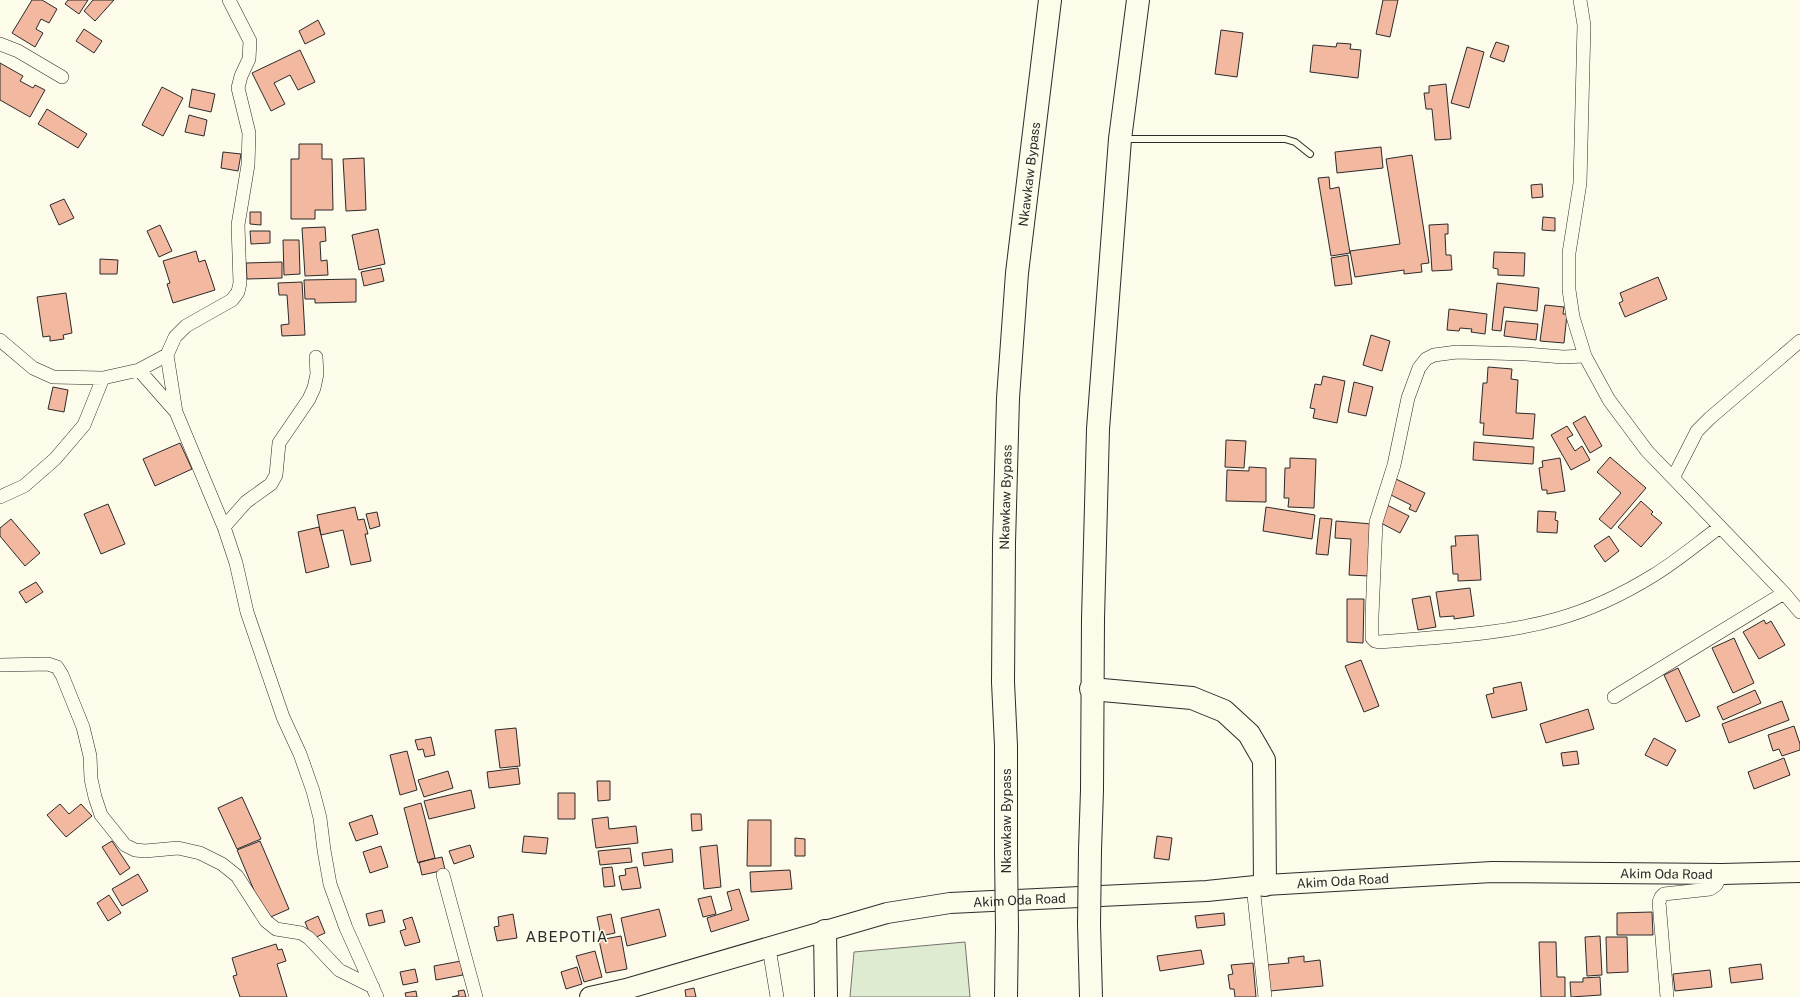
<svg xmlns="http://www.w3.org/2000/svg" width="1800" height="997" viewBox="0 0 1800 997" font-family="'Public Sans',sans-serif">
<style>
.green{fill:#deebd1;stroke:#74746e}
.building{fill:#f2b8a0;stroke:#2b2b2b}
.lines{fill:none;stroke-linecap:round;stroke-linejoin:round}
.lane-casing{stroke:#2b2b2b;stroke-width:8}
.street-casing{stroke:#2b2b2b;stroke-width:14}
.primary-casing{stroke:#2b2b2b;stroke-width:22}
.highway-casing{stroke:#2b2b2b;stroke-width:24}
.lane{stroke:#fdfbea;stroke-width:6}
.street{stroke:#fdfbea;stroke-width:13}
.primary{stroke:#fdfbea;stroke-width:20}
.highway{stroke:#fdfbea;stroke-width:22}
.highway-bridge-casing{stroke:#2b2b2b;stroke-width:24;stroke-linecap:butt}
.highway-bridge{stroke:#fdfbea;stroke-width:22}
.labels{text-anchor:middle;stroke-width:3;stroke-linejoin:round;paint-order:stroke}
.street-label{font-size:13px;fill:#2b2b2b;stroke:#fdfbea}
.quarter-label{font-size:15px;letter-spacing:1px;fill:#2b2b2b;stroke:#fdfbea}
</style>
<rect width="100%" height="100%" fill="#fdfbea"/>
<path class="green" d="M 965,942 L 970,997 L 850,997 L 854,952 Z"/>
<path class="building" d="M 32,0 L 42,0 L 57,9 L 49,23 L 41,19 L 36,29 L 43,33 L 35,47 L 12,33 Z
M 68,0 L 88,0 L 79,14 L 65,4 Z
M 93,0 L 114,0 L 95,21 L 84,11 Z
M 1383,0 L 1398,0 L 1390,37 L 1376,34 Z
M 318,20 L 325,34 L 305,44 L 299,31 Z
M 84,29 L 102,41 L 94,53 L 76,41 Z
M 1221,30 L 1243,33 L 1237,77 L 1215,74 Z
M 1496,42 L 1509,46 L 1504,62 L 1490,57 Z
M 1337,43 L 1351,44 L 1350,49 L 1361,50 L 1358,78 L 1310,72 L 1313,45 L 1336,47 Z
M 1467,47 L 1484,52 L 1469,108 L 1451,103 Z
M 300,50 L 315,82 L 298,90 L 290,75 L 274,83 L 285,104 L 271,111 L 252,73 Z
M 0,63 L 23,76 L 20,81 L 33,88 L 35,85 L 45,90 L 30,117 L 0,100 Z
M 1446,84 L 1451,139 L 1435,140 L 1432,109 L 1426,109 L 1424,93 L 1429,93 L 1429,86 Z
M 162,87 L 183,98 L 163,136 L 142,125 Z
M 192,89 L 215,94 L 211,112 L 189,107 Z
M 47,109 L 87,134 L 78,148 L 38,124 Z
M 189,115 L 207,120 L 204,136 L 185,132 Z
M 299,144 L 322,144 L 322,159 L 332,159 L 333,210 L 315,210 L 315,219 L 291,219 L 291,159 L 299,159 Z
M 1381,147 L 1383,168 L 1337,173 L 1335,152 Z
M 223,152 L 241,154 L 238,171 L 221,168 Z
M 1412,155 L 1429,263 L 1421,264 L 1422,272 L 1404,274 L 1404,270 L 1355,277 L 1350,251 L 1400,244 L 1386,159 Z
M 364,158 L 366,210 L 346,211 L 343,159 Z
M 1329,177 L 1330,189 L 1339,187 L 1350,253 L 1331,256 L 1318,178 Z
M 1542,184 L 1543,197 L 1532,198 L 1531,185 Z
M 64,199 L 74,218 L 59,225 L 50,205 Z
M 250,212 L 261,212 L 261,225 L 250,224 Z
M 1543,217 L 1555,218 L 1555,231 L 1542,230 Z
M 1448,224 L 1448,234 L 1445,234 L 1446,255 L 1451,255 L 1452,270 L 1432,271 L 1429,225 Z
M 160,225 L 172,251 L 159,257 L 147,231 Z
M 325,227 L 326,241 L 320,242 L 321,261 L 327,260 L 328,275 L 305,276 L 302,228 Z
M 378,229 L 385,264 L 359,270 L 352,235 Z
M 250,231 L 270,231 L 270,243 L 251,244 Z
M 283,240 L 299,240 L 300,274 L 284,275 Z
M 196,251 L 199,262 L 205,260 L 215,290 L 173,303 L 167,284 L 170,283 L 163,261 Z
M 1494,252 L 1525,253 L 1524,276 L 1498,275 L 1498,269 L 1493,268 Z
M 1348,255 L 1352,284 L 1335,286 L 1331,258 Z
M 100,259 L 118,260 L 117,274 L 100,274 Z
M 282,262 L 282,278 L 247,279 L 246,263 Z
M 381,268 L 384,281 L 364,286 L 361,272 Z
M 1658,277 L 1667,299 L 1625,317 L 1619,303 L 1623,301 L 1620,293 Z
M 356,279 L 356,302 L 315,303 L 315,299 L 305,299 L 304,280 Z
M 302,282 L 305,335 L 282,336 L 281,325 L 289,324 L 287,295 L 279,295 L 278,283 Z
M 1497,283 L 1539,288 L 1537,311 L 1504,307 L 1501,331 L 1492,330 Z
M 66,293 L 72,333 L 63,335 L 64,339 L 50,341 L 50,336 L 43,337 L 37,297 Z
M 1545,305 L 1564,307 L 1563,314 L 1567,314 L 1564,343 L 1540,341 Z
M 1449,309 L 1487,314 L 1485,334 L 1471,332 L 1472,329 L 1460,328 L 1459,331 L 1447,330 Z
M 1506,321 L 1538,324 L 1536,340 L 1504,336 Z
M 1371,335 L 1390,341 L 1382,371 L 1363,365 Z
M 1488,367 L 1512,369 L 1511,379 L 1518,380 L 1516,413 L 1535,414 L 1533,439 L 1483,435 L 1484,423 L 1480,423 L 1483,383 L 1487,383 Z
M 1323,376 L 1345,381 L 1337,423 L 1313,418 L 1315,409 L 1310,408 L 1315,384 L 1321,385 Z
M 1354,382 L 1373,387 L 1366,416 L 1348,412 Z
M 53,387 L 68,390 L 64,412 L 48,409 Z
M 1585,416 L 1602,446 L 1590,453 L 1573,423 Z
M 1567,426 L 1573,435 L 1567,438 L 1575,451 L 1582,446 L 1590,460 L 1571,470 L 1551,435 Z
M 1226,440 L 1246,441 L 1244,468 L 1225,467 Z
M 1474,442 L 1534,447 L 1533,464 L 1473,460 Z
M 180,443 L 192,469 L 155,486 L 143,459 Z
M 1610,457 L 1646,488 L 1611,529 L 1599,519 L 1621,493 L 1597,472 Z
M 1290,458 L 1316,459 L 1314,508 L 1288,507 L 1289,498 L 1284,498 L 1285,468 L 1290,468 Z
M 1560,458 L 1565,491 L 1547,494 L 1547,490 L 1542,490 L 1539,468 L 1543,467 L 1542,461 Z
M 1249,467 L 1266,468 L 1266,502 L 1226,501 L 1227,470 L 1249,471 Z
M 1396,479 L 1425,493 L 1416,512 L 1409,509 L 1411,505 L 1389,494 Z
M 1641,501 L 1653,512 L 1651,514 L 1662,523 L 1641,547 L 1618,527 Z
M 108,504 L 125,544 L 101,554 L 84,514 Z
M 1387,505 L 1409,516 L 1400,533 L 1379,522 Z
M 355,507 L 358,520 L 364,519 L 368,534 L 365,534 L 371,561 L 351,565 L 343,530 L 321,535 L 317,515 Z
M 1266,507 L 1315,515 L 1312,539 L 1263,531 Z
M 1538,511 L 1556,512 L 1555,520 L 1558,521 L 1557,533 L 1537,532 Z
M 377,512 L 380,526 L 370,529 L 366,514 Z
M 1320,518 L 1332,519 L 1328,555 L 1316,554 Z
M 11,519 L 40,553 L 25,566 L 0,536 L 0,528 Z
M 1336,521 L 1372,524 L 1369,576 L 1349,575 L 1351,539 L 1335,538 Z
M 319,527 L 329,567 L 306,573 L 298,532 Z
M 1478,535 L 1481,580 L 1458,581 L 1458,574 L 1453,574 L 1451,546 L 1456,546 L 1455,536 Z
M 1609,536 L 1619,551 L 1605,562 L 1594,546 Z
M 36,582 L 43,592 L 26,603 L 19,592 Z
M 1470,588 L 1474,616 L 1454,619 L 1454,616 L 1440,617 L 1436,592 Z
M 1430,596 L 1436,627 L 1418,630 L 1412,599 Z
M 1347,599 L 1364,599 L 1363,643 L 1347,642 Z
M 1764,620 L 1766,624 L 1771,621 L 1785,645 L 1759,659 L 1743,632 Z
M 1734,638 L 1754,683 L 1733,693 L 1712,648 Z
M 1361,660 L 1379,706 L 1364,712 L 1345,666 Z
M 1678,668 L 1700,716 L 1686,722 L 1664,675 Z
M 1521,682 L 1527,710 L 1492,718 L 1486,695 L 1494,693 L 1493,688 Z
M 1755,690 L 1761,703 L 1723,720 L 1717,707 Z
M 1782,701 L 1789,720 L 1729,743 L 1722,724 Z
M 1588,709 L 1594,729 L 1546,743 L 1540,724 Z
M 1794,726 L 1800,744 L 1800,750 L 1782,756 L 1779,749 L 1773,751 L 1768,735 Z
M 516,728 L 520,766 L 500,768 L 495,730 Z
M 431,737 L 435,755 L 425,757 L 423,749 L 418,750 L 415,740 Z
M 1654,738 L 1676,750 L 1667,766 L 1645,755 Z
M 407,751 L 417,790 L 400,795 L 390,755 Z
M 1577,751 L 1579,764 L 1563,766 L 1561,753 Z
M 1784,758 L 1790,775 L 1754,789 L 1748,772 Z
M 518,768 L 520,784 L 489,788 L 487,772 Z
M 448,771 L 453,788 L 424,797 L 418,780 Z
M 597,781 L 610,781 L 610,800 L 598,801 Z
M 471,790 L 475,808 L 429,819 L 424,801 Z
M 558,793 L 575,793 L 575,819 L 558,819 Z
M 242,797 L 261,839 L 237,849 L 218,808 Z
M 421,803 L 435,858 L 418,863 L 404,808 Z
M 60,804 L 69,814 L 81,804 L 92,816 L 66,837 L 47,815 Z
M 691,814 L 701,814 L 702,830 L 692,831 Z
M 372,815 L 378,834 L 356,841 L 349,823 Z
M 608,817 L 609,829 L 636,826 L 638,843 L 596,848 L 592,819 Z
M 748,820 L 771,820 L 771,866 L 747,866 Z
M 524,836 L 548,838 L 546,854 L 522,852 Z
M 1157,836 L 1172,838 L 1169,860 L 1154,858 Z
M 795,838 L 805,839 L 805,856 L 795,856 Z
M 112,841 L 130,868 L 120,875 L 102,847 Z
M 260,841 L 289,909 L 266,919 L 237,850 Z
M 470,845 L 474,857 L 454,864 L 449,851 Z
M 717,845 L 721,887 L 704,889 L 700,847 Z
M 381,846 L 388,867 L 370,873 L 363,852 Z
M 630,848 L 632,862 L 600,865 L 598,851 Z
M 672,849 L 673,862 L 644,866 L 642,853 Z
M 442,857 L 445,870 L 422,875 L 419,862 Z
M 612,867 L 615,886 L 604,887 L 602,868 Z
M 637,867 L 641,888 L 622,890 L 619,876 L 626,875 L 625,869 Z
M 790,870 L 792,889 L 751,892 L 750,872 Z
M 138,874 L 148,891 L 122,906 L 112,889 Z
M 739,889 L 749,920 L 711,932 L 707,918 L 732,910 L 727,892 Z
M 109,895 L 121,913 L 108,921 L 97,903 Z
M 711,896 L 716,914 L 703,917 L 698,899 Z
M 659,909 L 666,936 L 627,946 L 621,918 Z
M 382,910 L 385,922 L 369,926 L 366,914 Z
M 1652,912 L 1653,935 L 1617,935 L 1617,913 Z
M 1224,913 L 1225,925 L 1197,928 L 1195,916 Z
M 513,914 L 517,938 L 497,941 L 494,927 L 499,926 L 498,917 Z
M 611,914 L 615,933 L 601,936 L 597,917 Z
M 318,916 L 325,933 L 312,939 L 305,922 Z
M 412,917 L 420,942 L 405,946 L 400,931 L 406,929 L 403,920 Z
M 621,936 L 627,969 L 606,973 L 599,940 Z
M 1600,936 L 1602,975 L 1587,976 L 1585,937 Z
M 1606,937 L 1627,937 L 1628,972 L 1607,973 Z
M 1539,942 L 1556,942 L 1557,977 L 1565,977 L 1565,997 L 1541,997 Z
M 276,944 L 278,950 L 282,949 L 286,961 L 277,964 L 287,997 L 240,997 L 233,976 L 237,975 L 232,958 Z
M 1201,950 L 1204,964 L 1160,971 L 1157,956 Z
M 595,951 L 602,977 L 584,982 L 576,956 Z
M 1304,956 L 1304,962 L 1320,960 L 1323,986 L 1270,991 L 1267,965 L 1289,963 L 1288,958 Z
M 461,961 L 463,975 L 436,980 L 434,966 Z
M 1253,963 L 1256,997 L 1235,997 L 1234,989 L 1230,989 L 1228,975 L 1233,974 L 1231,965 Z
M 1761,964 L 1763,979 L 1731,983 L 1729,968 Z
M 577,967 L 582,984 L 566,989 L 561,972 Z
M 415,969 L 418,982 L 403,985 L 400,972 Z
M 1710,970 L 1712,987 L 1675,991 L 1673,974 Z
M 1600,977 L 1601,995 L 1571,997 L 1570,982 L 1583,982 L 1583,978 Z
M 694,988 L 696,997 L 686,997 L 685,990 Z
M 464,990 L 466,997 L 452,997 L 459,995 L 458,991 Z
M 416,991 L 417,997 L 406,997 L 405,993 Z"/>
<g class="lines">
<defs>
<path id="lane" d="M 1123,139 L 1285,139 L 1295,142 L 1310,154"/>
<path id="street" d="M 229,0 L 250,41 L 249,59 L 241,76 L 238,88 L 249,133 L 248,165 L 238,225 L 240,283 L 238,292 L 232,300 L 186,326 L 175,337 L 167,355 L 176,412 L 224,527 L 236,563 L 247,612 L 283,717 L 300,754 L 313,791 L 320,818 L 324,850 L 330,884 L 346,928 L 377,997
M 1580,0 L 1584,25 L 1580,183 L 1569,253 L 1569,290 L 1573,317 L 1585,356 L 1609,400 L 1647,451 L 1784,593 L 1800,612
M 0,44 L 18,51 L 62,77
M 0,340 L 33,368 L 53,377 L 103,378 L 139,370 L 167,355
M 1585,356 L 1563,357 L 1526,354 L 1457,352 L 1434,355 L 1426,359 L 1419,368 L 1408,398 L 1394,465 L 1376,522 L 1372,616 L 1372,638 L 1375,641 L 1379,642 C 1438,637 1500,635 1557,619 C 1589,610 1625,593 1654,575 C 1677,561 1698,543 1720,527
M 139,370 L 176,412
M 1673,478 L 1697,431 L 1710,418 L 1800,341
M 0,497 L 24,486 L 55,459 L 84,425 L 103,378
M 224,527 L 246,502 L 271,484 L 276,475 L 279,443 L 309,399 L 314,388 L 317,374 L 316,357
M 0,665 L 48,664 L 57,667 L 62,675 L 83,727 L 90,756 L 91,779 L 95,797 L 101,815 L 125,845 L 135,850 L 145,851 L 178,848 L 200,853 L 222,864 L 237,876 L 266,921 L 276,929 L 301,933 L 309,938 L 339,970 L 373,987
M 1614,697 L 1784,593
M 443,875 L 476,997
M 1253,886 L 1265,997
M 769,948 L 777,997
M 1667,997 L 1659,902 L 1661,897 L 1664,894 L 1710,889 L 1716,885 L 1722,874"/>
<g id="primary">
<path id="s1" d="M 590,997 L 626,989 L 887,913 L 950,903 L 1207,891 L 1265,885 L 1492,872 L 1722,874 L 1800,872"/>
</g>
<g id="highway">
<path d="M 1091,689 L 1192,698 L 1224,711 L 1249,734 L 1264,760 L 1265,885"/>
<path d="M 1090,850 L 1092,790 L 1093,619 L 1098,429 L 1120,139 L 1138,0"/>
<path id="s2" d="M 1006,854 L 1006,746 L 1003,682 L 1004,543 L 1008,398 L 1017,273 L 1050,0"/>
<path d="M 1089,924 L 1091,997"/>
<path d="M 825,931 L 826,997"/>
<path d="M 1006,997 L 1007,928"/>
</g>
</defs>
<use href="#lane" class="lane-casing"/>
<use href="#street" class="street-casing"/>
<use href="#primary" class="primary-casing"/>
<use href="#highway" class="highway-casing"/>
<use href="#lane" class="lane"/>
<use href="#street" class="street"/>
<use href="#primary" class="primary"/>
<use href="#highway" class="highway"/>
<defs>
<path id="highway-bridge" d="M 1006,854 L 1007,928
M 1089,924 L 1090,850"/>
</defs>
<use href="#highway-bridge" class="highway-bridge-casing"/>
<use href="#highway-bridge" class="highway-bridge"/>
</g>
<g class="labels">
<g class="street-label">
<text dy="5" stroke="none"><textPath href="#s2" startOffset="681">Nkawkaw Bypass</textPath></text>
<text dy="5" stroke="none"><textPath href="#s2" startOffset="357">Nkawkaw Bypass</textPath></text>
<text transform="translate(1006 821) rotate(-90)" y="5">Nkawkaw Bypass</text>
<text dy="5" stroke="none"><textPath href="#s1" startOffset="1090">Akim Oda Road</textPath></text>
<text dy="5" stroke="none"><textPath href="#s1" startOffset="766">Akim Oda Road</textPath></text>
<text dy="5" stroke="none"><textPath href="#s1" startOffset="442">Akim Oda Road</textPath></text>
</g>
<g class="quarter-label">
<text x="567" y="942">ABEPOTIA</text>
</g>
</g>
</svg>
